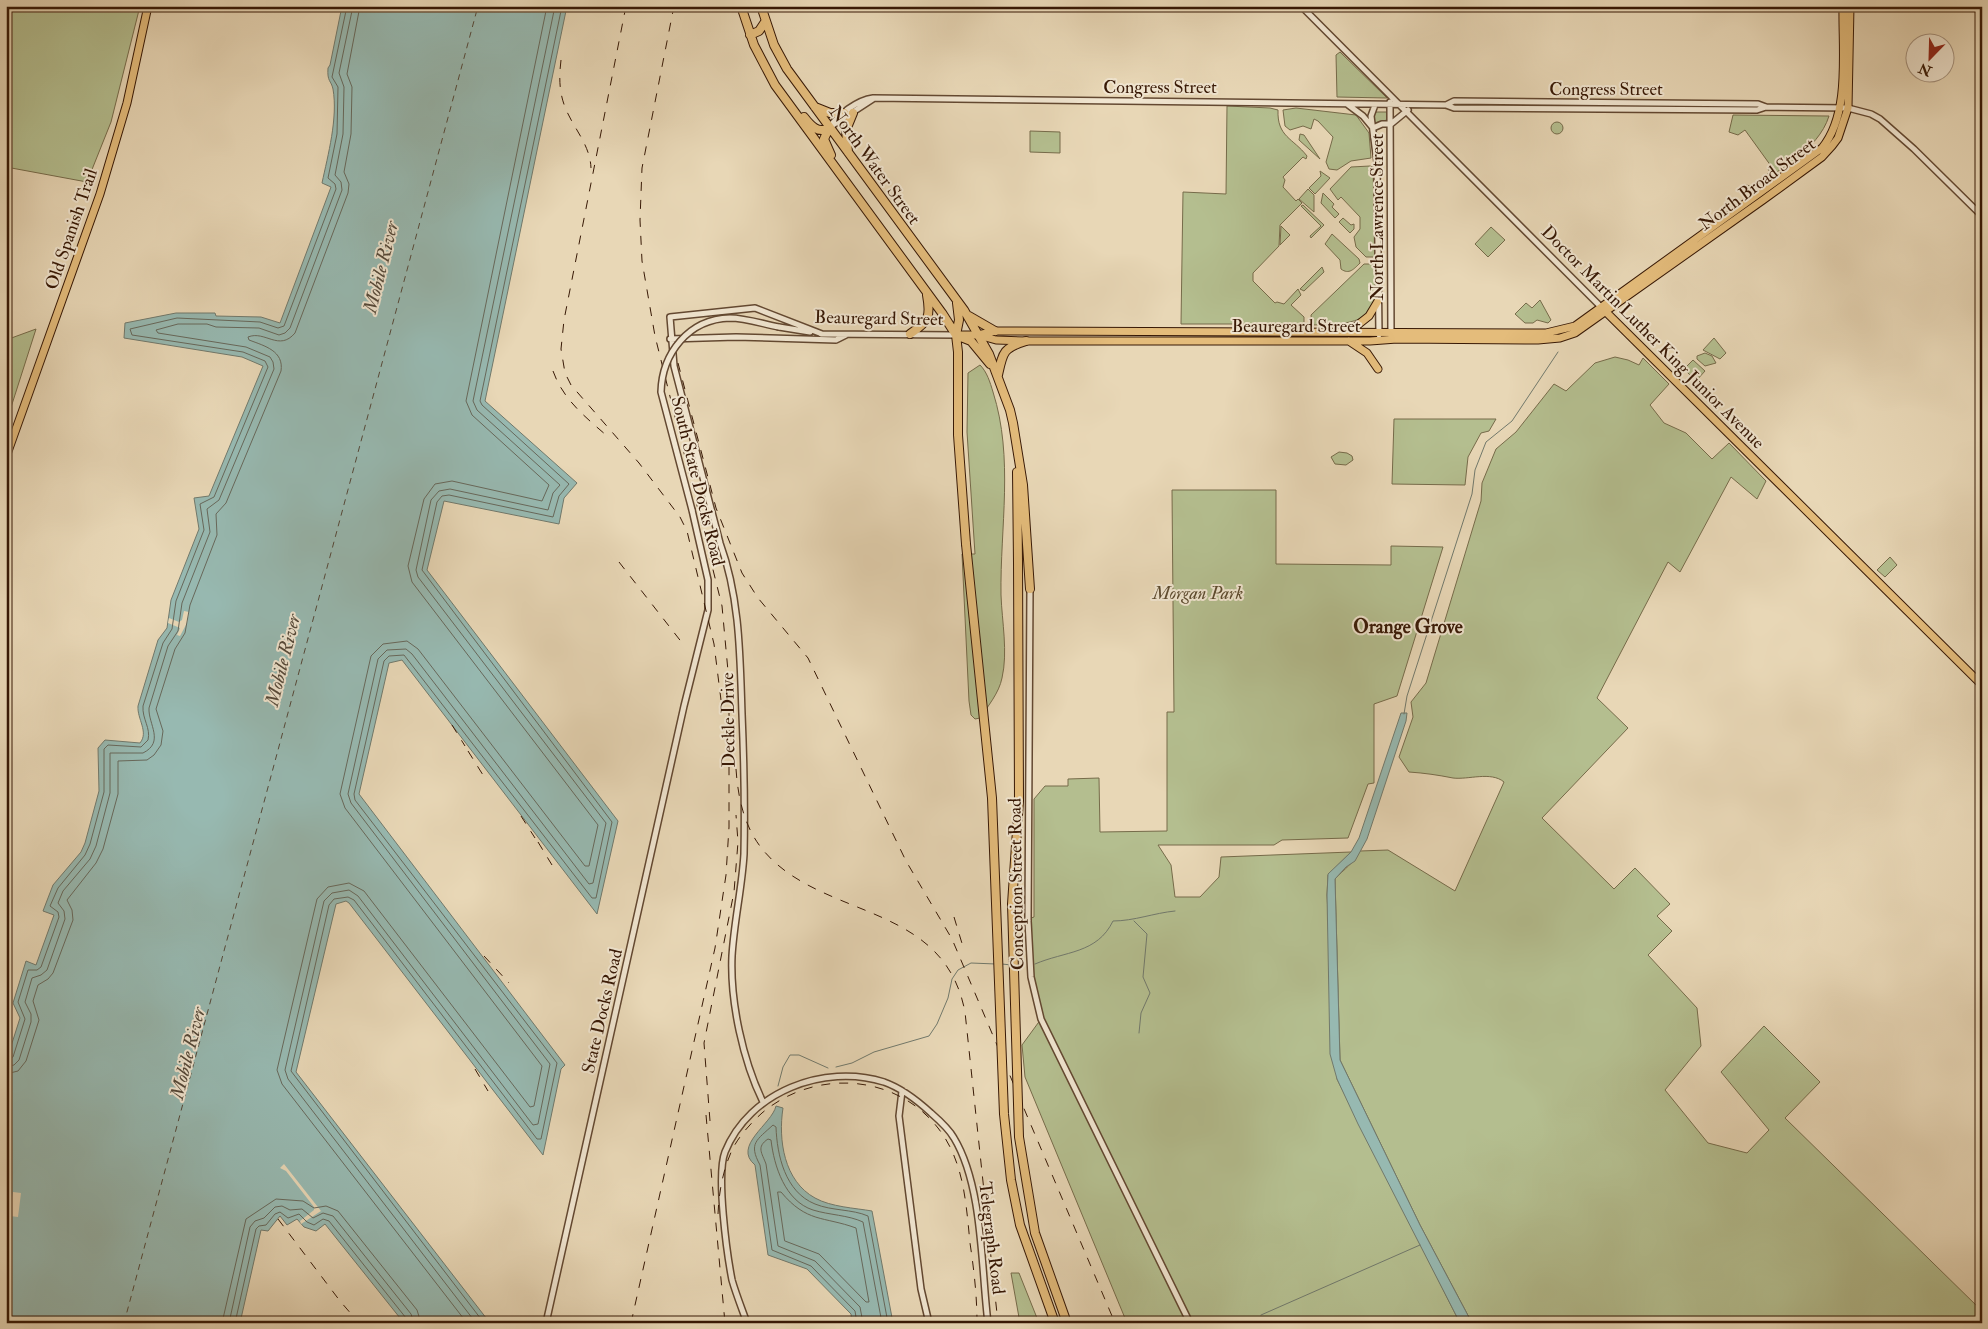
<svg xmlns="http://www.w3.org/2000/svg" width="1988" height="1329" viewBox="0 0 1988 1329" font-family="'IM FELL Double Pica',serif">
<style>
.green{fill:#b4be8f;stroke:#766b4a}
.water{fill:#97b9b1;stroke:#71796c}
.pier{fill:#e8d7b6}
.lines{fill:none;stroke-linecap:round;stroke-linejoin:round}
.shore{stroke:#67685b;stroke-width:1}
.stream{stroke:#71796c;stroke-width:1}
.ferry{stroke:#544839;stroke-width:1;stroke-dasharray:6 5;stroke-linecap:butt}
.minor-casing{stroke:#634831;stroke-width:8}
.major-casing{stroke:#371805;stroke-width:9}
.highway-casing{stroke:#371805;stroke-width:10}
.minor{stroke:#f0e5d0;stroke-width:5}
.major{stroke:#e4bc7b;stroke-width:7}
.highway{stroke:#e4bc7b;stroke-width:8}
.rail{stroke:#371805;stroke-width:1;stroke-dasharray:9 9;stroke-linecap:butt}
.minor-bridge-casing{stroke:#634831;stroke-width:8;stroke-linecap:butt}
.highway-bridge-casing{stroke:#371805;stroke-width:10;stroke-linecap:butt}
.minor-bridge{stroke:#f0e5d0;stroke-width:5}
.highway-bridge{stroke:#e4bc7b;stroke-width:8}
.labels{text-anchor:middle;stroke-width:4;stroke-linejoin:round;paint-order:stroke}
.street-label{font-size:18px;fill:#371805;stroke:#f0e5d0}
.park-label{font-size:18px;font-style:italic;fill:#5c4a2e;stroke:#f0e5d0}
.water-label{font-size:19px;font-style:italic;fill:#544839;stroke:#f0e5d0}
.neighbourhood-label{font-size:19px;font-weight:bold;fill:#371805;stroke:#f0e5d0}
</style>
<rect width="100%" height="100%" fill="#e8d7b6"/>
<filter id="stains"><feTurbulence type="fractalNoise" baseFrequency=".004" numOctaves="4"/><feColorMatrix values="0 0 0 0 .2 0 0 0 0 .09 0 0 0 0 .02 0 0 0 .5 -.17"/></filter>
<radialGradient id="worn" r=".72"><stop offset=".6" stop-color="#630" stop-opacity="0"/><stop offset="1" stop-color="#630" stop-opacity=".3"/></radialGradient>
<path class="green" d="M 6,6 L 140,6 L 111,122 L 87,182 L 6,167 Z
M 1340,52 L 1386,97 L 1387,98 L 1337,97 L 1336,55 Z
M 1227,106 L 1270,108 L 1278,110 C 1277,137 1293,138 1307,156 L 1306,159 L 1303,157 L 1283,177 L 1285,180 L 1283,187 L 1296,201 L 1298,199 L 1302,203 L 1280,225 L 1279,246 L 1253,273 L 1253,281 L 1275,303 L 1277,302 L 1284,304 L 1298,289 L 1301,295 L 1291,305 L 1304,317 L 1304,324 L 1181,324 L 1183,192 L 1226,194 Z
M 1296,108 L 1356,115 L 1369,133 L 1371,158 L 1351,161 L 1337,170 L 1329,169 L 1326,162 L 1333,137 L 1318,121 L 1314,119 L 1311,129 L 1303,126 L 1290,130 L 1285,126 L 1283,110 Z
M 1374,112 L 1387,112 L 1387,120 L 1374,123 Z
M 1733,115 L 1827,116 L 1829,116 C 1818,151 1777,170 1749,191 L 1746,185 L 1751,186 L 1770,172 L 1768,169 L 1771,166 L 1745,130 L 1738,135 L 1729,132 Z
M1551 128a6 6 0 1 1 12 0a6 6 0 1 1-12 0Z
M 1030,131 L 1060,132 L 1060,153 L 1030,152 Z
M 1300,134 L 1304,135 L 1320,159 L 1299,140 Z
M 1370,166 L 1373,167 L 1375,257 L 1366,257 L 1356,247 L 1354,237 L 1360,229 L 1360,217 L 1341,197 L 1338,200 L 1330,189 L 1351,167 Z
M 1320,171 L 1330,178 L 1315,194 L 1309,188 L 1321,176 Z
M 1308,189 L 1314,195 L 1314,212 L 1299,199 Z
M 1323,193 L 1334,204 L 1332,207 L 1339,214 L 1335,218 L 1321,203 Z
M 1303,205 L 1324,225 L 1311,238 L 1310,236 L 1321,226 L 1301,206 Z
M 1343,218 L 1351,225 L 1354,224 L 1354,229 L 1350,233 L 1339,222 Z
M 1281,226 L 1290,235 L 1280,245 Z
M 1491,227 L 1505,240 L 1488,257 L 1475,244 Z
M 1332,234 L 1359,259 L 1360,263 C 1354,269 1349,275 1341,269 L 1340,260 L 1325,244 Z
M 1364,264 L 1373,264 L 1375,267 C 1375,277 1376,288 1375,298 C 1372,327 1332,324 1312,325 L 1311,315 Z
M 1322,267 L 1324,272 L 1304,291 L 1300,289 Z
M 1540,300 L 1551,320 L 1548,323 L 1537,320 L 1533,323 L 1525,323 L 1515,314 L 1526,303 L 1532,308 Z
M 36,329 L 6,423 L 6,340 Z
M 1714,338 L 1726,353 L 1720,359 L 1703,350 Z
M 1705,353 L 1712,356 L 1716,363 L 1705,366 L 1697,359 L 1697,356 Z
M 1615,357 L 1628,360 L 1639,365 L 1643,358 L 1669,384 L 1650,405 L 1664,423 L 1686,433 L 1712,459 L 1729,443 L 1766,481 L 1757,499 L 1731,477 L 1680,572 L 1668,562 L 1597,698 L 1628,728 L 1542,818 L 1614,889 L 1635,868 L 1670,904 L 1657,916 L 1672,931 L 1648,955 L 1697,1008 L 1701,1046 L 1665,1090 L 1708,1143 L 1747,1153 L 1769,1130 L 1721,1072 L 1764,1026 L 1820,1082 L 1785,1118 L 1980,1309 L 1982,1308 L 1982,1323 L 1472,1323 L 1420,1225 L 1340,1060 L 1335,879 C 1344,869 1354,863 1360,851 L 1388,850 L 1455,891 L 1504,782 C 1491,771 1468,780 1453,778 C 1438,775 1424,773 1409,772 L 1399,757 L 1413,717 L 1411,702 L 1426,683 L 1481,501 L 1482,483 L 1496,449 L 1516,432 L 1554,384 L 1566,391 L 1595,363 Z
M 1693,360 L 1705,371 L 1696,381 L 1684,369 Z
M 980,365 C 987,372 990,382 993,392 C 1014,458 1000,527 1001,595 C 1002,622 1008,652 1002,678 C 999,693 988,706 980,718 L 975,719 L 971,715 L 969,701 L 962,554 L 975,554 L 967,432 L 968,373 Z
M 1394,419 L 1496,419 L 1489,431 L 1481,433 L 1468,457 L 1465,485 L 1392,484 Z
M 1339,452 L 1347,453 L 1352,456 L 1353,460 L 1346,465 L 1335,464 L 1331,457 Z
M 1172,490 L 1276,490 L 1276,564 L 1391,565 L 1391,546 L 1443,547 L 1397,696 L 1374,704 L 1374,783 L 1368,784 L 1348,838 L 1282,840 L 1274,845 L 1158,845 L 1171,865 L 1175,897 L 1200,897 L 1219,877 L 1221,857 L 1351,852 L 1328,875 L 1327,895 L 1337,1079 L 1460,1323 L 1127,1323 L 1025,1077 L 1022,1045 L 1041,1019 L 1031,977 L 1028,919 L 1034,917 L 1034,799 L 1045,786 L 1068,786 L 1068,779 L 1099,778 L 1100,832 L 1167,831 L 1167,712 L 1174,712 Z
M 1890,557 L 1897,565 L 1885,577 L 1877,570 Z
M 1011,1273 L 1019,1273 L 1039,1323 L 1020,1323 Z"/>
<path class="water" d="M 342,6 L 567,6 L 485,401 L 577,483 L 564,498 L 559,524 L 444,501 L 427,570 L 618,821 L 597,914 L 402,660 L 389,663 L 359,794 L 565,1065 L 561,1069 L 543,1155 L 349,903 L 346,901 L 336,904 L 296,1072 L 490,1323 L 404,1323 L 325,1224 L 316,1231 L 304,1227 L 297,1219 L 287,1225 L 280,1216 L 268,1231 L 261,1230 L 240,1323 L 6,1323 L 6,1062 L 20,1018 L 13,1003 L 26,961 L 36,965 L 54,915 L 43,911 L 53,885 L 81,852 L 85,843 L 99,791 L 98,748 L 105,740 L 140,743 C 149,732 137,719 138,706 L 158,640 L 167,628 L 171,600 L 199,529 L 194,498 L 209,496 L 263,366 L 242,357 L 124,338 L 125,323 L 176,313 L 215,313 L 216,316 L 261,317 L 280,323 L 331,187 L 322,183 C 328,155 338,118 333,89 C 331,80 327,82 328,68 L 330,65 Z
M 1401,713 L 1407,713 L 1406,721 L 1367,839 L 1355,861 L 1346,867 L 1335,879 L 1340,1060 L 1420,1225 L 1472,1323 L 1460,1323 L 1358,1124 L 1337,1079 L 1330,1054 L 1327,895 L 1328,874 L 1351,852 L 1359,838 Z
M 776,1106 L 783,1108 C 778,1140 784,1181 815,1198 C 831,1207 855,1208 872,1211 L 893,1323 L 852,1323 L 851,1314 L 807,1269 L 768,1255 L 755,1165 C 732,1146 772,1124 776,1106 Z"/>
<path class="pier" d="M 184,611 L 189,612 L 187,623 L 180,636 L 177,635 L 180,628 L 168,623 L 169,618 L 179,622 L 182,620 Z
M 284,1164 L 321,1211 L 301,1224 L 300,1221 L 314,1210 L 314,1207 L 286,1171 L 280,1168 Z
M 13,1192 L 21,1193 L 18,1217 L 10,1216 L 11,1207 L 6,1206 L 6,1202 L 11,1202 Z"/>
<g class="lines">
<path class="shore" d="M 6,1060 L 13,1057 L 25,1019 L 18,1002 L 28,970 L 37,970 L 41,967 L 59,917 L 58,912 L 50,906 L 58,888 L 85,855 L 90,844 L 104,792 L 104,749 L 108,745 L 141,747 L 148,740 C 151,728 142,719 143,706 L 163,643 L 172,629 L 176,601 L 204,530 L 200,504 L 214,497 L 268,367 L 265,361 L 243,352 L 132,335 L 130,329 L 177,318 L 260,322 L 278,328 L 284,326 L 336,189 L 335,184 L 328,178 L 337,134 L 338,87 L 332,77 L 347,6
M 6,1067 L 14,1065 L 19,1060 L 31,1022 L 31,1014 L 25,1002 L 32,978 L 41,975 L 47,970 L 65,919 L 64,911 L 58,903 L 63,891 L 90,859 L 96,846 L 110,793 L 110,753 L 143,753 C 165,742 148,724 149,708 L 168,646 L 178,631 L 182,603 L 210,532 L 207,509 L 219,500 L 274,369 L 273,362 L 270,357 L 246,347 L 158,333 L 156,330 L 178,324 L 207,324 L 216,327 L 259,328 L 279,335 L 285,333 L 290,328 L 342,190 L 341,182 L 335,175 L 343,134 L 344,87 L 339,73 L 353,6
M 6,1074 L 18,1071 L 26,1061 L 39,1020 L 33,1001 L 38,985 L 48,979 L 53,973 L 73,920 L 72,910 L 67,900 L 96,863 L 103,849 L 118,794 L 118,761 L 147,760 L 154,755 L 161,745 L 163,731 L 156,709 L 175,649 L 185,633 L 190,605 L 217,535 L 216,514 L 226,503 L 281,371 C 284,351 265,346 249,340 L 248,337 C 265,330 279,352 295,333 L 348,193 L 349,184 L 344,172 L 351,134 L 352,87 L 347,74 L 360,6
M 778,1192 L 781,1192 C 807,1223 823,1216 856,1228 L 869,1302 L 866,1302 L 819,1254 L 785,1241 Z
M 222,1323 L 246,1219 L 276,1199 L 303,1201 L 314,1208 L 326,1206 L 338,1211 L 417,1310 L 421,1323
M 229,1323 L 250,1227 L 255,1221 L 264,1218 L 275,1207 L 282,1206 L 290,1210 L 302,1209 L 313,1218 L 323,1213 L 333,1216 L 411,1314 L 414,1323
M 235,1323 L 256,1229 L 259,1226 L 266,1225 L 275,1214 L 280,1212 L 288,1218 L 299,1214 L 307,1222 L 314,1225 L 323,1219 L 329,1221 L 406,1318 L 407,1323
M 467,1323 L 282,1084 L 277,1070 L 317,899 L 328,887 L 349,883 L 364,891 L 530,1107 L 534,1106 L 542,1066 L 345,808 L 340,794 L 371,656 L 383,644 L 407,641 L 418,649 L 585,866 L 589,866 L 598,825 L 412,582 L 408,566 L 424,499 L 435,484 L 452,481 L 542,501 L 549,485 L 472,415 L 466,401 L 547,6
M 476,1323 L 288,1079 L 285,1070 L 324,901 L 332,893 L 349,890 L 358,896 L 533,1125 L 538,1124 L 550,1064 L 351,803 L 348,794 L 378,659 L 387,650 L 406,649 L 412,654 L 589,884 L 593,883 L 606,823 L 418,577 L 416,570 L 431,500 L 439,491 L 450,489 L 548,510 L 553,493 L 560,485 L 477,410 L 473,401 L 555,6
M 484,1323 L 291,1071 L 329,905 L 334,899 L 348,897 L 354,900 L 537,1139 L 541,1139 L 557,1063 L 355,800 L 354,794 L 384,661 L 389,656 L 404,655 L 592,898 L 596,898 L 612,822 L 422,570 L 437,502 L 442,496 L 449,495 L 553,517 L 559,496 L 569,484 L 482,405 L 480,401 L 562,6
M 857,1323 L 855,1311 L 811,1266 L 772,1250 L 760,1165 C 748,1143 757,1140 773,1125 L 776,1127 C 777,1155 785,1192 815,1204 C 832,1211 852,1209 868,1216 L 888,1323
M 863,1323 L 860,1307 L 815,1261 L 778,1246 L 766,1164 C 762,1153 756,1147 768,1139 L 771,1140 C 774,1166 785,1201 813,1210 C 829,1215 848,1215 863,1222 L 882,1323"/>
<path class="stream" d="M 1404,714 L 1407,696 L 1472,494 L 1475,470 L 1486,442 L 1512,421 L 1558,352
M 1134,921 L 1147,934 L 1143,977 L 1150,993 L 1141,1013 L 1139,1033
M 1002,964 L 1011,965
M 1035,964 C 1065,951 1097,954 1113,921 C 1134,921 1154,913 1175,911
M 1017,965 L 1024,965
M 836,1067 L 852,1063 L 874,1052 L 929,1036 L 937,1024 L 948,998 L 952,979 L 958,970 L 971,963 L 996,964
M 778,1086 L 783,1067 L 790,1055 L 799,1055 L 828,1068
M 1261,1315 L 1420,1245"/>
<path class="ferry" d="M 124,1323 L 478,6"/>
<defs>
<path id="minor" d="M 1301,6 L 1602,308
M 1390,102 L 1391,336
M 1347,104 L 1363,116 L 1373,128 L 1382,124 L 1391,124 L 1408,110
M 1375,105 L 1371,116 L 1377,162 L 1379,335
M 1446,105 L 1454,101 L 1758,104 L 1766,107 L 1848,108 L 1871,114 L 1880,119 L 1914,149 L 1982,216
M 830,127 L 873,99
M 829,128 C 838,115 857,100 873,98 L 1446,105 L 1454,108 L 1757,110 L 1766,107
M 779,327 L 810,332
M 821,334 L 956,335
M 670,339 L 736,337 L 836,340 L 846,335
M 1030,589 L 1028,921 L 1031,977 L 1041,1019 L 1190,1323
M 902,1091 L 899,1116 L 921,1289 L 929,1323
M 763,1102 C 743,1061 730,1002 732,956 C 734,922 742,888 744,854 C 745,808 744,761 742,714 C 740,656 740,598 720,543 L 674,366 L 670,317 L 755,308 L 822,334
M 546,1323 L 684,706 L 708,610 L 708,580 L 692,510
M 747,1323 C 742,1309 736,1294 732,1280 C 727,1254 716,1175 725,1152 C 749,1092 824,1063 884,1082 C 901,1088 918,1101 931,1113 C 939,1120 949,1129 954,1138 C 983,1186 981,1267 988,1323"/>
<path id="major" d="M 1975,6 L 1982,12
M 1604,310 L 1982,685
M 1350,331 L 1369,316 L 1378,301
M 958,335 L 978,335 L 995,331 L 1546,333 L 1575,326 L 1822,148 C 1851,113 1842,49 1843,6
M 978,335 L 996,340 L 1026,341 L 1370,341 L 1397,339 L 1538,340 L 1560,338 L 1575,333 L 1763,200 L 1822,157 L 1832,146 L 1838,138 L 1848,108 L 1850,6
M 1349,341 L 1367,353 L 1378,369
M 6,457 L 100,194 L 127,103 L 148,6"/>
<path id="highway" d="M 741,6 L 754,45 L 775,85 L 942,313 L 956,335 L 958,352 L 958,435 L 966,544
M 761,6 L 774,45 L 787,69 L 964,310 L 989,354 L 1010,410 L 1013,423 L 1023,485 L 1030,589
M 750,35 L 759,31 L 765,22
M 815,107 L 830,113 L 844,113
M 804,117 C 811,126 818,134 829,128
M 829,128 L 824,139 L 831,155
M 848,152 L 846,130 L 853,113
M 969,316 L 995,331
M 910,334 C 929,321 931,317 927,295
M 956,335 L 971,341 L 990,364
M 956,335 L 959,320 L 957,303
M 998,375 C 1003,352 1003,348 1026,341
M 1017,472 L 1018,562"/>
</defs>
<use href="#minor" class="minor-casing"/>
<use href="#major" class="major-casing"/>
<use href="#highway" class="highway-casing"/>
<use href="#minor" class="minor"/>
<use href="#major" class="major"/>
<use href="#highway" class="highway"/>
<path class="rail" d="M 626,6 L 564,320 L 561,349 L 565,373 L 571,385 L 639,463 L 680,517 L 687,531 L 714,644 L 721,700
M 561,60 C 559,76 559,92 565,107 C 573,128 590,144 591,168
M 678,363 L 716,508 L 742,573 L 758,598 L 808,658 L 906,861 L 952,939 L 1115,1323
M 553,371 C 563,399 584,416 606,435
M 619,562 L 683,644
M 452,725 L 465,746
M 468,751 L 483,775
M 736,769 C 738,798 744,827 763,850 C 821,920 944,901 965,1012 L 998,1323
M 521,816 L 535,838
M 538,842 L 552,865
M 954,917 L 964,950
M 484,956 L 509,983
M 475,1069 L 488,1091
M 706,1115 L 725,1323
M 710,1121 L 704,1043 L 734,892 L 738,842 L 736,815
M 718,1214 C 719,1191 723,1169 733,1148 C 740,1135 751,1123 762,1113 C 814,1069 895,1073 938,1128 C 964,1161 966,1203 970,1243 C 974,1270 977,1296 977,1323
M 278,1219 L 340,1301 L 359,1323
M 631,1323 L 715,948 L 726,875 L 729,827 L 729,682 L 722,606 L 655,336 L 642,261 L 640,220 L 642,168 L 674,6"/>
<defs>
<path id="minor-bridge" d="M 692,510 L 661,392 C 662,354 688,319 730,318 C 745,318 763,324 779,327"/>
<path id="highway-bridge" d="M 966,544 L 992,798 L 1004,1114 L 1011,1180 L 1020,1225 L 1055,1323
M 1018,562 L 1019,801 L 1012,904 L 1019,1137 L 1035,1233 L 1067,1323"/>
</defs>
<use href="#minor-bridge" class="minor-bridge-casing"/>
<use href="#highway-bridge" class="highway-bridge-casing"/>
<use href="#minor-bridge" class="minor-bridge"/>
<use href="#highway-bridge" class="highway-bridge"/>
</g>
<g class="labels">
<g class="street-label">
<text x="1160" y="93">Congress Street</text>
<text x="1606" y="95">Congress Street</text>
<text transform="translate(875 165) rotate(54)" y="6">North Water Street</text>
<text transform="translate(1757 184) rotate(-37)" y="6">North Broad Street</text>
<text transform="translate(1377 217) rotate(-90)" y="6">North Lawrence Street</text>
<text transform="translate(71 229) rotate(-71)" y="6">Old Spanish Trail</text>
<text transform="translate(879 318) rotate(1)" y="6">Beauregard Street</text>
<text x="1296" y="332">Beauregard Street</text>
<text transform="translate(1653 337) rotate(45)" y="6">Doctor Martin Luther King Junior Avenue</text>
<text transform="translate(698 481) rotate(76)" y="6">South State Docks Road</text>
<text transform="translate(728 720) rotate(-91)" y="6">Deckle Drive</text>
<text transform="translate(1016 884) rotate(-91)" y="6">Conception Street Road</text>
<text transform="translate(602 1011) rotate(-77)" y="6">State Docks Road</text>
<text transform="translate(992 1238) rotate(83)" y="6">Telegraph Road</text>
</g>
<g class="park-label">
<text x="1198" y="599">Morgan Park</text>
</g>
<g class="water-label">
<text transform="translate(380 267) rotate(-76)" y="7">Mobile River</text>
<text transform="translate(282 660) rotate(-76)" y="7">Mobile River</text>
<text transform="translate(187 1053) rotate(-76)" y="7">Mobile River</text>
</g>
<g class="neighbourhood-label">
<text x="1408" y="633">Orange Grove</text>
</g>
</g>
<rect width="1988" height="1329" fill="none" stroke="#e8d7b6" stroke-width="25"/>
<rect x="8" y="8" width="1973" height="1314" fill="none" stroke="#371805" stroke-width="2.5"/>
<rect x="12" y="12" width="1963" height="1304" fill="none" stroke="#371805"/>
<g transform="translate(1930 58) rotate(203)"><circle r="24" fill="#f0e5d0" stroke="#a6937f"/>
<path d="M0-4L9 19L0 12L-9 19Z" fill="#8f2418"/>
<text y="-8" font-size="14" font-weight="bold" text-anchor="middle" fill="#371805">N</text>
</g>
<rect width="100%" height="100%" filter="url(#stains)"/>
<rect width="100%" height="100%" fill="url(#worn)"/>
</svg>
